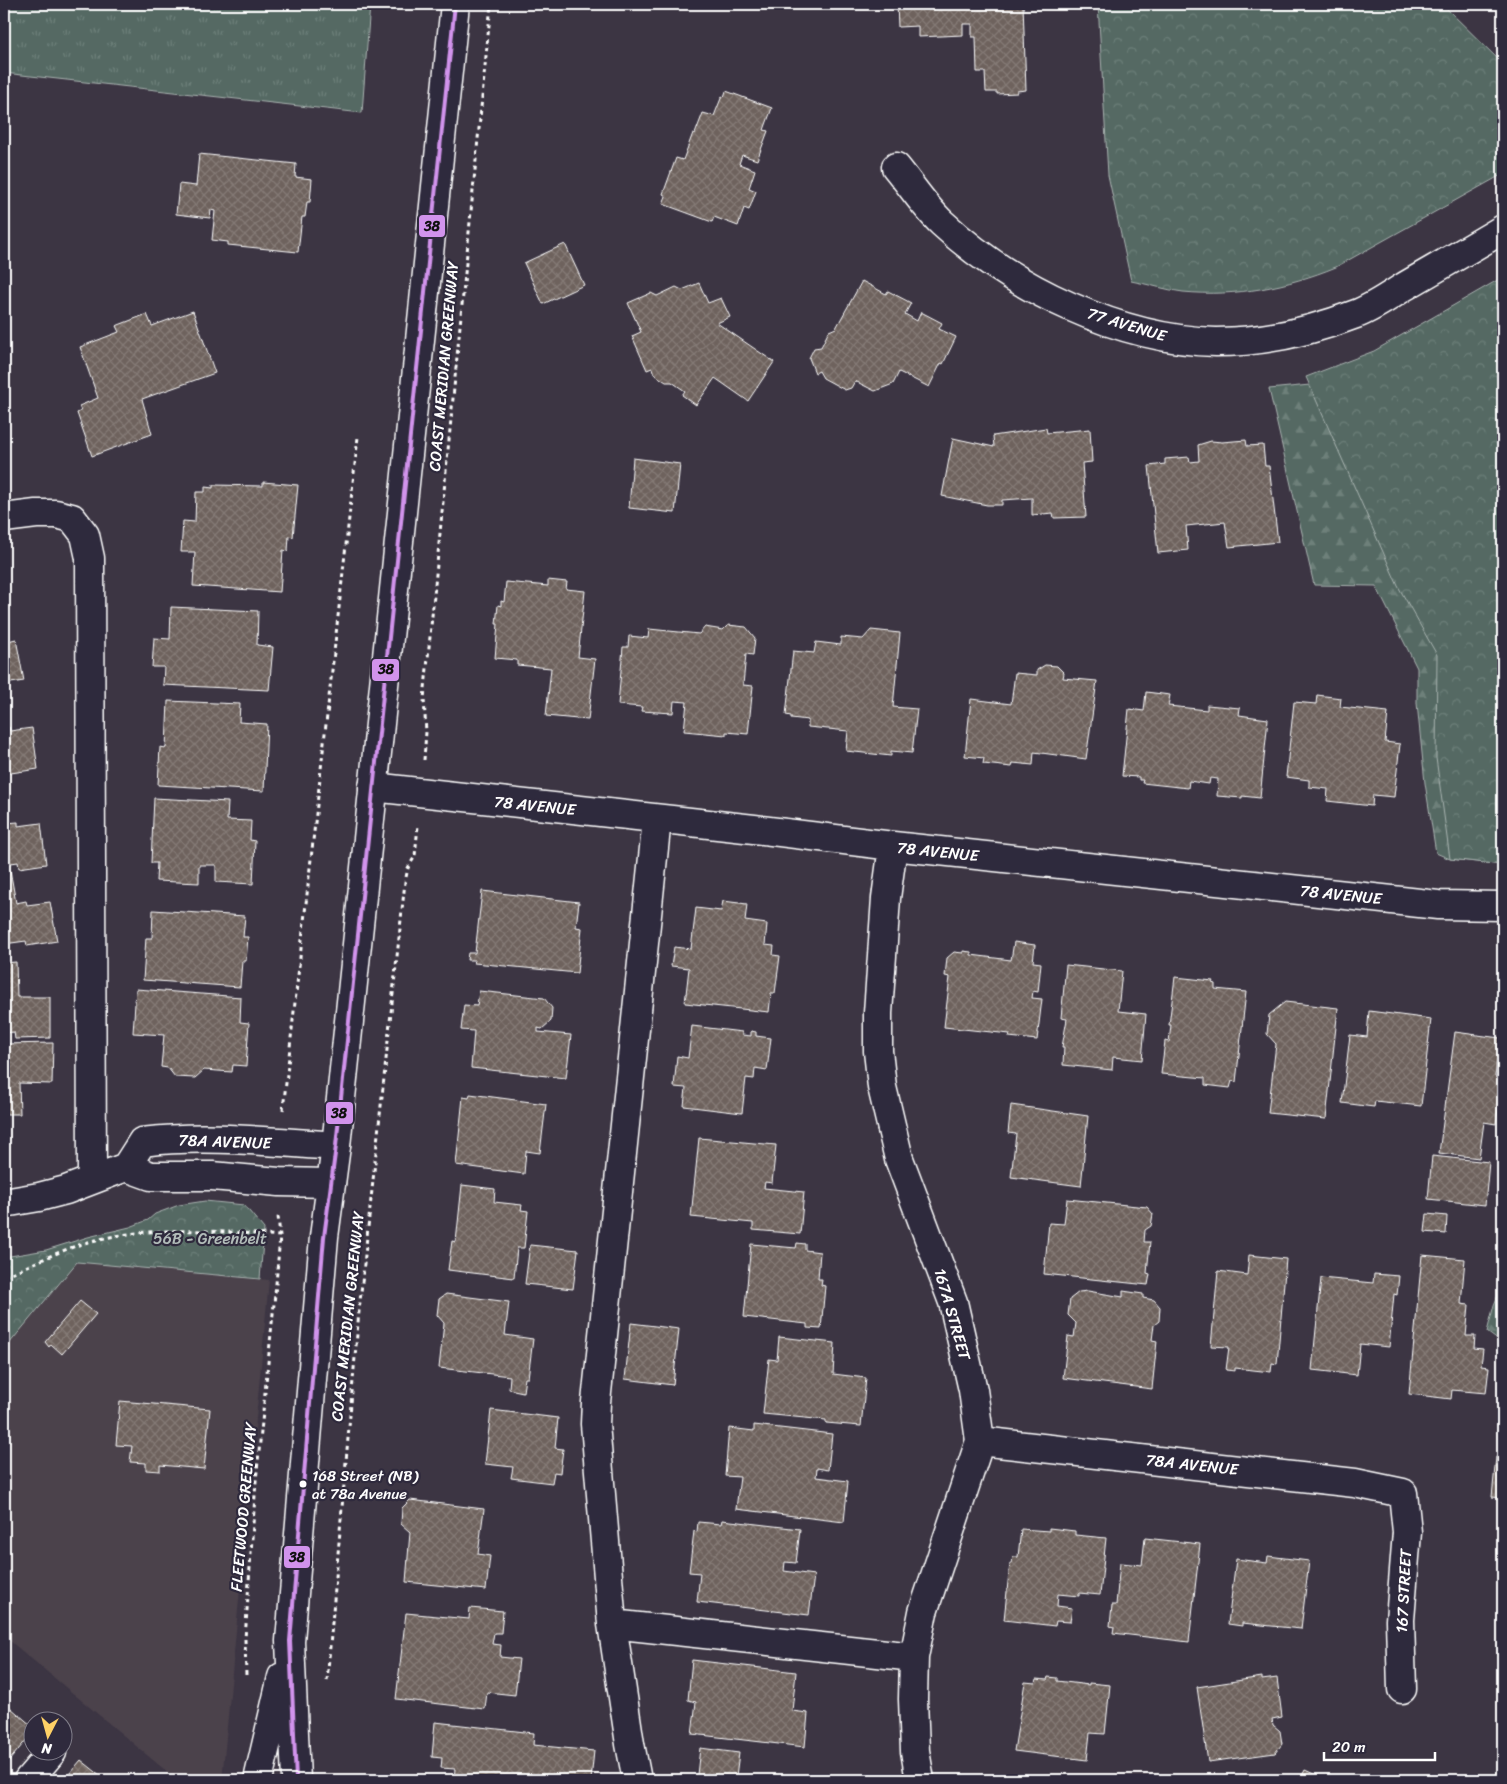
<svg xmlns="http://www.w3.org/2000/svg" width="1507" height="1784" viewBox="0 0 1507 1784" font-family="Sriracha,sans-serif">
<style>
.built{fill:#4b424b}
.grass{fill:url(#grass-tufts);stroke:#aab4b1}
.forest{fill:url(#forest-firs);stroke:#aab4b1}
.park{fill:url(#park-crowns);stroke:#aab4b1}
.building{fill:url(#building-cross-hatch);stroke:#fff}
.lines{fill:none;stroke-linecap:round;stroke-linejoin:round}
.minor-casing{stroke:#fff;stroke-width:31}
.major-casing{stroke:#fff;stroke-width:31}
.path{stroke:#fff;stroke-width:3;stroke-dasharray:4 4;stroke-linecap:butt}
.minor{stroke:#2f2a3d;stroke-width:28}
.major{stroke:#2f2a3d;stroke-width:28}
.bus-1-casing{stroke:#2f2a3d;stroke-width:8}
.bus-1{stroke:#d193ec;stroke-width:4}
.bus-dot{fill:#fff;stroke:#2f2a3d;stroke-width:2}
.labels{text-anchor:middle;stroke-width:4.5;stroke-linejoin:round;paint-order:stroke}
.bus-label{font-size:15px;fill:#fff;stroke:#2f2a3d;text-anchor:start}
.street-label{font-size:16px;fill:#fff;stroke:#2f2a3d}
.park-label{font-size:16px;fill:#b2bcb9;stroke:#2f2a3d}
.line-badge{stroke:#2f2a3d;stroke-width:2}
.pale-badge-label{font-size:14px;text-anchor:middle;font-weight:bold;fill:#111}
</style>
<defs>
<pattern id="grass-tufts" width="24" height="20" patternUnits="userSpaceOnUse" patternTransform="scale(1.25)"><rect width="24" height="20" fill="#546963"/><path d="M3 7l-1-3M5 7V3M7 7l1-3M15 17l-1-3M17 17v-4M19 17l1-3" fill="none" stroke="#6e807a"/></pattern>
<pattern id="forest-firs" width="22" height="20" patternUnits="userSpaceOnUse" patternTransform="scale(1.25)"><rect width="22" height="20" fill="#546963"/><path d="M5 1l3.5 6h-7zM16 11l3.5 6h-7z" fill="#6e807a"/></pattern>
<pattern id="park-crowns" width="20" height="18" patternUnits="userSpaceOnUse" patternTransform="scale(1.25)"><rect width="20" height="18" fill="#546963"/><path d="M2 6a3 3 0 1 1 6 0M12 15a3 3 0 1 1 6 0" fill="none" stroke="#6e807a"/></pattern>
<pattern id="building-cross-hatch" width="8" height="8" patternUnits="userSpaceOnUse" patternTransform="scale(1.25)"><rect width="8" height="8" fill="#6e625d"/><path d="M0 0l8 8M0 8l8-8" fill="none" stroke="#847a75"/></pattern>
</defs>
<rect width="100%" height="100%" fill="#3c3543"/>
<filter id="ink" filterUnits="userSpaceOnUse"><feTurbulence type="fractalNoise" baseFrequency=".02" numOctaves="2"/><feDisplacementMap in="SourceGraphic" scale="10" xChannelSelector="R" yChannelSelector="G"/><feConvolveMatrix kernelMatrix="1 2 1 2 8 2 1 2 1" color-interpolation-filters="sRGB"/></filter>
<g filter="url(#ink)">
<path class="built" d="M 77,1262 L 269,1280 L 222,1780 L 177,1780 L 4,1636 L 4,1349 Z"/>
<path class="grass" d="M 4,4 L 370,4 L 362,113 L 4,73 Z"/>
<path class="forest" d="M 1357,368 L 1503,865 L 1450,859 L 1436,853 L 1425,783 L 1417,703 L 1417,668 L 1376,586 L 1314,585 L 1269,389 L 1310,385 Z
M 1503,1283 L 1503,1344 L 1487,1332 L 1494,1305 Z"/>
<path class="park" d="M 1098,4 L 1442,4 L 1503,64 L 1503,174 L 1336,267 C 1287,287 1236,297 1183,292 C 1166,290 1148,284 1131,281 L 1108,175 Z
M 1503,277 L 1503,865 L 1450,859 L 1436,758 L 1437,655 L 1398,586 L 1306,377 L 1374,351 Z
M 205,1201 L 244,1205 L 264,1229 L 260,1279 L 77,1262 L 4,1350 L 4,1257 L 46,1250 L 88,1237 L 130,1227 L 148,1220 L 155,1214 L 179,1205 Z"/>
<path class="building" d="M 897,4 L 1023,4 L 1026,90 L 1017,91 L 1017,93 L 997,94 L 997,92 L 986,92 L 985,72 L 977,72 L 976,37 L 972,37 L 972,24 L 963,24 L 963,35 L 918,37 L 918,26 L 898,27 Z
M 726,91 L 772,108 L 764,130 L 768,131 L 757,160 L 742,155 L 739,164 L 755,170 L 749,188 L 756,191 L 749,210 L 744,208 L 738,226 L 714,217 L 712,222 L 663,204 L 666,196 L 663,194 L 676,158 L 683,160 L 693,133 L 695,134 L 703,113 L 714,116 L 722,96 L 724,97 Z
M 199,154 L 296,164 L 295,177 L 312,179 L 310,202 L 307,202 L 305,217 L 302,217 L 298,252 L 228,245 L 228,242 L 212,240 L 215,211 L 211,210 L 210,218 L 176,214 L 179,184 L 196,186 Z
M 565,244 L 584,285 L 543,304 L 524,263 Z
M 862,281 L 886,294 L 888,291 L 911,303 L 905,314 L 917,321 L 921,312 L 942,323 L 939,329 L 956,337 L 943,364 L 941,363 L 929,387 L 899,372 L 893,384 L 875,391 L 855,381 L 851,388 L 845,390 L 823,378 L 819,371 L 815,373 L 809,358 L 814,348 L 821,347 L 829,331 L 836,328 Z
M 699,283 L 708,303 L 721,298 L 730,317 L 717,323 L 774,362 L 748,401 L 715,378 L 696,405 L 682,395 L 685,391 L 672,382 L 666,382 L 654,374 L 652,368 L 647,370 L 632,336 L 641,332 L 628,303 L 651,293 L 657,296 L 676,287 L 682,290 Z
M 193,311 L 215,373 L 142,399 L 152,434 L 92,456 L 77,413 L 81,411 L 79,406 L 98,398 L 80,347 L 119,332 L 116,326 L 147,314 L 152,326 Z
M 1046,428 L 1047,433 L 1090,429 L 1092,462 L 1082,463 L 1086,517 L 1054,518 L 1053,513 L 1032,515 L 1032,498 L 1002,500 L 1002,505 L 987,505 L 942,496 L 953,438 L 994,447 L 993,436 Z
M 1246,440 L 1247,446 L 1263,445 L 1265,466 L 1269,466 L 1278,542 L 1229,547 L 1225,522 L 1186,526 L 1188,550 L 1158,553 L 1149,466 L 1165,464 L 1165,459 L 1189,457 L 1190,462 L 1199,461 L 1198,445 L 1211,441 L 1222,442 Z
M 633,458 L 680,464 L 675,513 L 629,508 Z
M 263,482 L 298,485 L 293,537 L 289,536 L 288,551 L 283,550 L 280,592 L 193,586 L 195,552 L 181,552 L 183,521 L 195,522 L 196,492 L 205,492 L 205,487 L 213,488 L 213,485 L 263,486 Z
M 548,580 L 567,582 L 566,589 L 585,591 L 578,657 L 595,659 L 588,720 L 546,716 L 551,668 L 517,665 L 517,660 L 495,658 L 498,624 L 496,624 L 498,605 L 501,606 L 501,601 L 504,602 L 506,582 L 548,586 Z
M 171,607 L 258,611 L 257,645 L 273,647 L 269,690 L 163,685 L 164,667 L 152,667 L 154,638 L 170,639 Z
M 728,625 L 746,627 L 755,638 L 753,655 L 746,654 L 743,685 L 753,686 L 748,734 L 726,732 L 726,735 L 684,731 L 687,702 L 674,701 L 673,713 L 641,711 L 642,707 L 618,705 L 623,647 L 628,647 L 629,636 L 648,638 L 649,629 L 699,634 L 705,627 L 723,630 Z
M 871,630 L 900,633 L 893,707 L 917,709 L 912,753 L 891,751 L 891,756 L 846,751 L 848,731 L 808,727 L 808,720 L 791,718 L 791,716 L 786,715 L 793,651 L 814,653 L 816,642 L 841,645 L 841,637 L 863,639 Z
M 16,639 L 24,681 L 4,684 L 4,642 Z
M 1045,665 L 1057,666 L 1064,673 L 1063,678 L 1097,681 L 1086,759 L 1034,752 L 1033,765 L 1013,763 L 1012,767 L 983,764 L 984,758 L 965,756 L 971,699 L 1011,704 L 1015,673 L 1037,675 L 1037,670 Z
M 1146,692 L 1170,695 L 1168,706 L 1207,710 L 1207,705 L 1240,708 L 1239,715 L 1268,719 L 1260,798 L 1242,796 L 1242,798 L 1217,796 L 1218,779 L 1210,778 L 1209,784 L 1189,781 L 1188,788 L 1142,783 L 1143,780 L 1139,780 L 1139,777 L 1122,776 L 1129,709 L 1144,711 Z
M 1317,695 L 1341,698 L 1340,707 L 1388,712 L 1385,742 L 1400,744 L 1394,797 L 1373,795 L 1372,806 L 1327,801 L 1328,789 L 1309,787 L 1309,780 L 1286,777 L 1294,702 L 1316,704 Z
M 168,701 L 240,704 L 239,722 L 267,724 L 264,791 L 158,785 L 160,747 L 166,748 Z
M 9,727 L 10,731 L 32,728 L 38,769 L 4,774 L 4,728 Z
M 154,798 L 228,802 L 227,820 L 251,821 L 250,840 L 255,841 L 253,884 L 216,882 L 216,865 L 199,865 L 199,883 L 156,881 L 157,863 L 151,863 Z
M 4,803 L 6,823 L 18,822 L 18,826 L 41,823 L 46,864 L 19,868 L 18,862 L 4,864 Z
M 10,870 L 16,903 L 26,901 L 27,905 L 50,902 L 57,941 L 27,946 L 26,941 L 4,944 L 4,871 Z
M 482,891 L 579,902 L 576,927 L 582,928 L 577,973 L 474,963 L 475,960 L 467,960 L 468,953 L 475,953 Z
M 723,901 L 747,904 L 745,921 L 767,924 L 765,945 L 774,946 L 773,955 L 780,956 L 775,993 L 771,993 L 769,1012 L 685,1003 L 689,968 L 671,966 L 674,947 L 691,949 L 696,908 L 721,911 Z
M 153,910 L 245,916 L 243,937 L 248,937 L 246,961 L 242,961 L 240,987 L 143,980 L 146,938 L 152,938 Z
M 1014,942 L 1035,945 L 1033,962 L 1041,963 L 1038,992 L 1033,991 L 1032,998 L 1042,999 L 1037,1040 L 1009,1037 L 1010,1034 L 944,1027 L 950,977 L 945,976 L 947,958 L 954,952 L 963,953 L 963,951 L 971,952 L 971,955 L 1011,960 Z
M 16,962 L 17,997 L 50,997 L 50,1038 L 15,1039 L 14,1032 L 4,1033 L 4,963 Z
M 1066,965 L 1122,971 L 1118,1011 L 1146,1014 L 1142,1060 L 1113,1057 L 1112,1070 L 1063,1065 L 1064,1047 L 1062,1047 L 1067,1019 L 1061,1018 Z
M 1175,977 L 1213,981 L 1212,983 L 1215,984 L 1215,989 L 1246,992 L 1236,1082 L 1232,1081 L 1230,1088 L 1205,1085 L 1205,1078 L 1161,1074 L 1165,1041 L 1169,1042 L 1171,1025 L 1169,1025 Z
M 136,989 L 241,997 L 240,1022 L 249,1023 L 246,1066 L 233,1065 L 232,1072 L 204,1070 L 195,1078 L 175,1077 L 168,1068 L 161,1067 L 164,1035 L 133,1033 Z
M 479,991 L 544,998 L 552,1008 L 551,1021 L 542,1029 L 538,1028 L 538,1032 L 571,1035 L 566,1078 L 471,1068 L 474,1031 L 461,1030 L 464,1005 L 477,1006 Z
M 1285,1002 L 1338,1008 L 1326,1119 L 1268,1113 L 1276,1044 L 1267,1034 L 1269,1015 Z
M 1369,1011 L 1431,1019 L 1421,1106 L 1375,1101 L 1374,1107 L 1342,1103 L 1350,1035 L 1367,1037 Z
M 692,1026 L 742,1032 L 742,1035 L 751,1036 L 751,1031 L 756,1032 L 756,1036 L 771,1038 L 767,1070 L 755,1068 L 754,1079 L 746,1078 L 742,1113 L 684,1106 L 686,1088 L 674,1087 L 677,1056 L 688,1058 Z
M 1455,1032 L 1500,1038 L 1495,1077 L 1502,1078 L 1496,1124 L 1484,1122 L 1479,1158 L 1439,1153 Z
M 53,1043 L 52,1084 L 19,1083 L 20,1114 L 4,1114 L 4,1044 Z
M 470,1094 L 546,1104 L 540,1153 L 526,1151 L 524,1174 L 456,1165 L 463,1097 L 469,1098 Z
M 1011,1105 L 1088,1116 L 1081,1186 L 1011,1177 L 1016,1134 L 1008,1133 Z
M 699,1138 L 776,1145 L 772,1183 L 765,1182 L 764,1188 L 804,1192 L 800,1234 L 753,1230 L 753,1223 L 691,1217 Z
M 1432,1156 L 1489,1162 L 1485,1205 L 1428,1199 Z
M 462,1185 L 495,1189 L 494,1202 L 522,1205 L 521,1210 L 528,1211 L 524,1248 L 517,1248 L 514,1278 L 448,1270 L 452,1241 L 456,1242 Z
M 1067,1199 L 1147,1207 L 1153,1214 L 1151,1226 L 1145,1230 L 1144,1242 L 1150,1242 L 1147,1273 L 1150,1274 L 1148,1285 L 1044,1274 L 1049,1223 L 1064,1224 Z
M 1427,1214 L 1447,1216 L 1446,1234 L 1425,1232 Z
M 797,1243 L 805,1244 L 805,1250 L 820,1252 L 818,1279 L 822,1279 L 821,1285 L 825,1286 L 821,1329 L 807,1328 L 807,1324 L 744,1317 L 751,1244 L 796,1248 Z
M 530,1245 L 578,1250 L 573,1289 L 525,1284 Z
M 1249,1255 L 1286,1259 L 1277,1364 L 1272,1363 L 1271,1372 L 1235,1368 L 1235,1371 L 1226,1370 L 1229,1347 L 1211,1346 L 1218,1271 L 1247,1275 Z
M 1422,1255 L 1465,1259 L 1461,1304 L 1469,1305 L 1466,1336 L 1475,1336 L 1474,1348 L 1483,1349 L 1481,1366 L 1489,1367 L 1486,1393 L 1452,1390 L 1451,1399 L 1409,1394 Z
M 1374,1274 L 1399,1276 L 1397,1295 L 1394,1294 L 1389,1347 L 1360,1344 L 1357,1375 L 1312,1370 L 1321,1278 L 1373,1283 Z
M 1088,1291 L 1123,1297 L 1123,1291 L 1143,1294 L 1143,1298 L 1154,1300 L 1160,1307 L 1159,1321 L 1154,1325 L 1152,1340 L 1157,1341 L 1152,1389 L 1063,1378 L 1068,1336 L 1074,1337 L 1076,1323 L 1068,1315 L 1070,1299 L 1079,1292 Z
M 446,1294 L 509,1302 L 505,1335 L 533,1339 L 528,1378 L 525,1378 L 523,1392 L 509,1389 L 510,1376 L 439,1368 L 444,1323 L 437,1315 L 439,1299 Z
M 80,1301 L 96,1314 L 62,1354 L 51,1344 L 49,1347 L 45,1342 Z
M 631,1323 L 679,1329 L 673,1385 L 625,1379 Z
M 779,1337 L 835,1343 L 833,1374 L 866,1378 L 861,1426 L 826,1423 L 826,1420 L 763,1414 L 769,1359 L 777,1360 Z
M 120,1401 L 210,1409 L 204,1469 L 160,1465 L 160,1471 L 146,1470 L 146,1463 L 130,1462 L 132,1446 L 116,1445 Z
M 491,1410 L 558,1418 L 555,1448 L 563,1449 L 560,1473 L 554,1472 L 552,1483 L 511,1478 L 513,1467 L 485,1464 Z
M 754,1425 L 832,1434 L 828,1470 L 817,1468 L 816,1477 L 848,1481 L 844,1522 L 736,1509 L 740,1477 L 725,1476 L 729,1428 L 754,1431 Z
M 1496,1457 L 1503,1458 L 1503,1519 L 1499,1519 L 1502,1498 L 1492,1497 Z
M 410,1500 L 484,1509 L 478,1554 L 490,1556 L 486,1590 L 406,1582 L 410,1532 L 401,1524 L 402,1508 Z
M 722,1520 L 800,1529 L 796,1563 L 785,1562 L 784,1571 L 814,1575 L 809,1615 L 697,1602 L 700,1573 L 689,1572 L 694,1531 L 697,1532 L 698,1522 L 721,1524 Z
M 1049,1528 L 1075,1531 L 1075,1535 L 1106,1538 L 1100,1595 L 1079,1593 L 1079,1596 L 1058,1594 L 1057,1606 L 1072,1608 L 1070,1622 L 1056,1621 L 1055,1626 L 1004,1620 L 1010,1563 L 1012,1563 L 1013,1557 L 1018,1557 L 1021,1529 L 1049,1531 Z
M 1145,1538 L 1200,1544 L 1189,1642 L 1113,1633 L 1114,1627 L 1110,1626 L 1112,1605 L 1116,1605 L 1120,1563 L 1142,1565 Z
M 1268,1556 L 1309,1561 L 1301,1629 L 1242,1623 L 1242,1626 L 1228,1624 L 1236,1559 L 1267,1563 Z
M 470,1608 L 503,1611 L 501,1633 L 494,1633 L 492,1644 L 501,1645 L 500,1657 L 519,1659 L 515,1695 L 487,1692 L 485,1709 L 396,1699 L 406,1613 L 469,1619 Z
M 692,1660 L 796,1672 L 792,1711 L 808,1713 L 805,1747 L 692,1734 L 696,1702 L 688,1700 Z
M 1048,1677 L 1057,1678 L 1057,1681 L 1089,1685 L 1089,1683 L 1110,1685 L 1105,1734 L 1090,1733 L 1087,1760 L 1014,1751 L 1025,1682 L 1035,1683 L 1036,1679 L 1047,1680 Z
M 1262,1677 L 1262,1680 L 1277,1678 L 1282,1717 L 1272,1719 L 1273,1725 L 1280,1731 L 1282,1744 L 1275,1753 L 1208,1762 L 1197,1687 Z
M 4,1702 L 32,1726 L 32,1733 L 4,1767 Z
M 435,1722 L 534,1733 L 533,1745 L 594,1751 L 591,1780 L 454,1780 L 455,1769 L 441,1768 L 442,1758 L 432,1757 Z
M 700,1748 L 739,1753 L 736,1776 L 764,1780 L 700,1780 L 701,1776 L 697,1775 Z
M 81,1760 L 106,1780 L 64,1780 Z
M 1305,1770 L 1327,1780 L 1300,1780 Z"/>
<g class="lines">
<defs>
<path id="minor" d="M 896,167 C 911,185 925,207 942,223 C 1012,288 1120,340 1216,342 C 1264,342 1312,331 1356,314 C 1372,308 1388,297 1402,288 C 1436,268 1470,249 1503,229
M 4,518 L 36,514 L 56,514 L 72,518 L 85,535 L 90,558 L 92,1179
M 373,787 L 754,829 L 893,846 L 1438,905 L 1503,906
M 893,846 L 886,898 L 878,1013 L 878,1051 L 882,1087 L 899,1159 L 953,1302 L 973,1390 L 980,1441 L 923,1612 L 914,1657 L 913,1699 L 915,1751 L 920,1780
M 126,1167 L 151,1176 L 212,1176 L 279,1182 L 331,1183
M 4,1203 L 39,1197 L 66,1190 L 126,1167 L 142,1142 C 207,1134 272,1142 336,1146
M 980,1441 L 1355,1483 L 1403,1493 L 1407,1532 L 1400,1620 L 1402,1689
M 612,1624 L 914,1657
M 28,1780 L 52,1752
M 637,1780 L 630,1744 L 612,1624 L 595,1424 L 596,1402 L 657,819"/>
<path id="major" d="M 258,1780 L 282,1677
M 296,1780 L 290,1641 L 324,1237 L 336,1146 L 455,4"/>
</defs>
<use href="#minor" class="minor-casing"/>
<use href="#major" class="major-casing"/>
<path class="path" d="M 424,760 L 426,732 L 424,699 L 491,4
M 283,1110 L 358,437
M 4,1276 C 37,1263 65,1247 100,1239 C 158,1226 221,1231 280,1236
M 246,1675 L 245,1639 L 256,1481 L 276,1284 L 280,1236 L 278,1216
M 327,1681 L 359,1311 L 405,882 L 408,868 L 415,856 L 418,826"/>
<use href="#minor" class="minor"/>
<use href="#major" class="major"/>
<defs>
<path id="bus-1" d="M 296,1780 L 290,1641 L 324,1237 L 336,1146 L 455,4"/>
</defs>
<use href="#bus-1" class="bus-1-casing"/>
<use href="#bus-1" class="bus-1"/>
</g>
</g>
<circle class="bus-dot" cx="303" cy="1484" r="4.5"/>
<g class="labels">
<g class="bus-label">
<text x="312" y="1481">168 Street (NB)<tspan x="312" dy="18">at 78a Avenue</tspan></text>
</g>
<g class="street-label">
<text transform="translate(1127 324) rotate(17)" y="6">77 AVENUE</text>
<text transform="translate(443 366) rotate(-85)" y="6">COAST MERIDIAN GREENWAY</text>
<text transform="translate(535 805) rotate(6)" y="6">78 AVENUE</text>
<text transform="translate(938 851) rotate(6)" y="6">78 AVENUE</text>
<text transform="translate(1341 894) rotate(6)" y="6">78 AVENUE</text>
<text transform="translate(225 1141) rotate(2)" y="6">78A AVENUE</text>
<text transform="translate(953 1314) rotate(74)" y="6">167A STREET</text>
<text transform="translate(347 1316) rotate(-84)" y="6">COAST MERIDIAN GREENWAY</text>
<text transform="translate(1192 1464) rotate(6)" y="6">78A AVENUE</text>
<text transform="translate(243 1507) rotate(-85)" y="6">FLEETWOOD GREENWAY</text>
<text transform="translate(1403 1591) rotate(-87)" y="6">167 STREET</text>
</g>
<g class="park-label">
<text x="210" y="1244">56B - Greenbelt</text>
</g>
</g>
<g class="line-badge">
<rect x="418" y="214" width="28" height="24" rx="5" fill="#d193ec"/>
<rect x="371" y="658" width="29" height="24" rx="5" fill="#d193ec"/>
<rect x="325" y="1101" width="29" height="24" rx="5" fill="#d193ec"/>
<rect x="283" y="1545" width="28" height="24" rx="5" fill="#d193ec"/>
</g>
<g class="pale-badge-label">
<text x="432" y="231">38</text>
<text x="386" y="674">38</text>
<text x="339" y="1118">38</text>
<text x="297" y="1562">38</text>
</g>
<rect width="1507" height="1784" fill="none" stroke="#2f2a3d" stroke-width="20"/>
<rect x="10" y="10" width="1487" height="1764" fill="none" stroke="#fff" stroke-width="2" filter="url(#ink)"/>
<g transform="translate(48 1736) rotate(186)"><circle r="24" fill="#2f2a3d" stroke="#827f8b"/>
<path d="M0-4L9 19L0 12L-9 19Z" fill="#ffd166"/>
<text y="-8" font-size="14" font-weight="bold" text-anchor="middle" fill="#ffffff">N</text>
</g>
<path d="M1324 1752v8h111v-8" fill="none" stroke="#ffffff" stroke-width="2.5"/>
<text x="1332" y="1752" font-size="15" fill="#ffffff" stroke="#2f2a3d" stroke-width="4" paint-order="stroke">20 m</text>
</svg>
